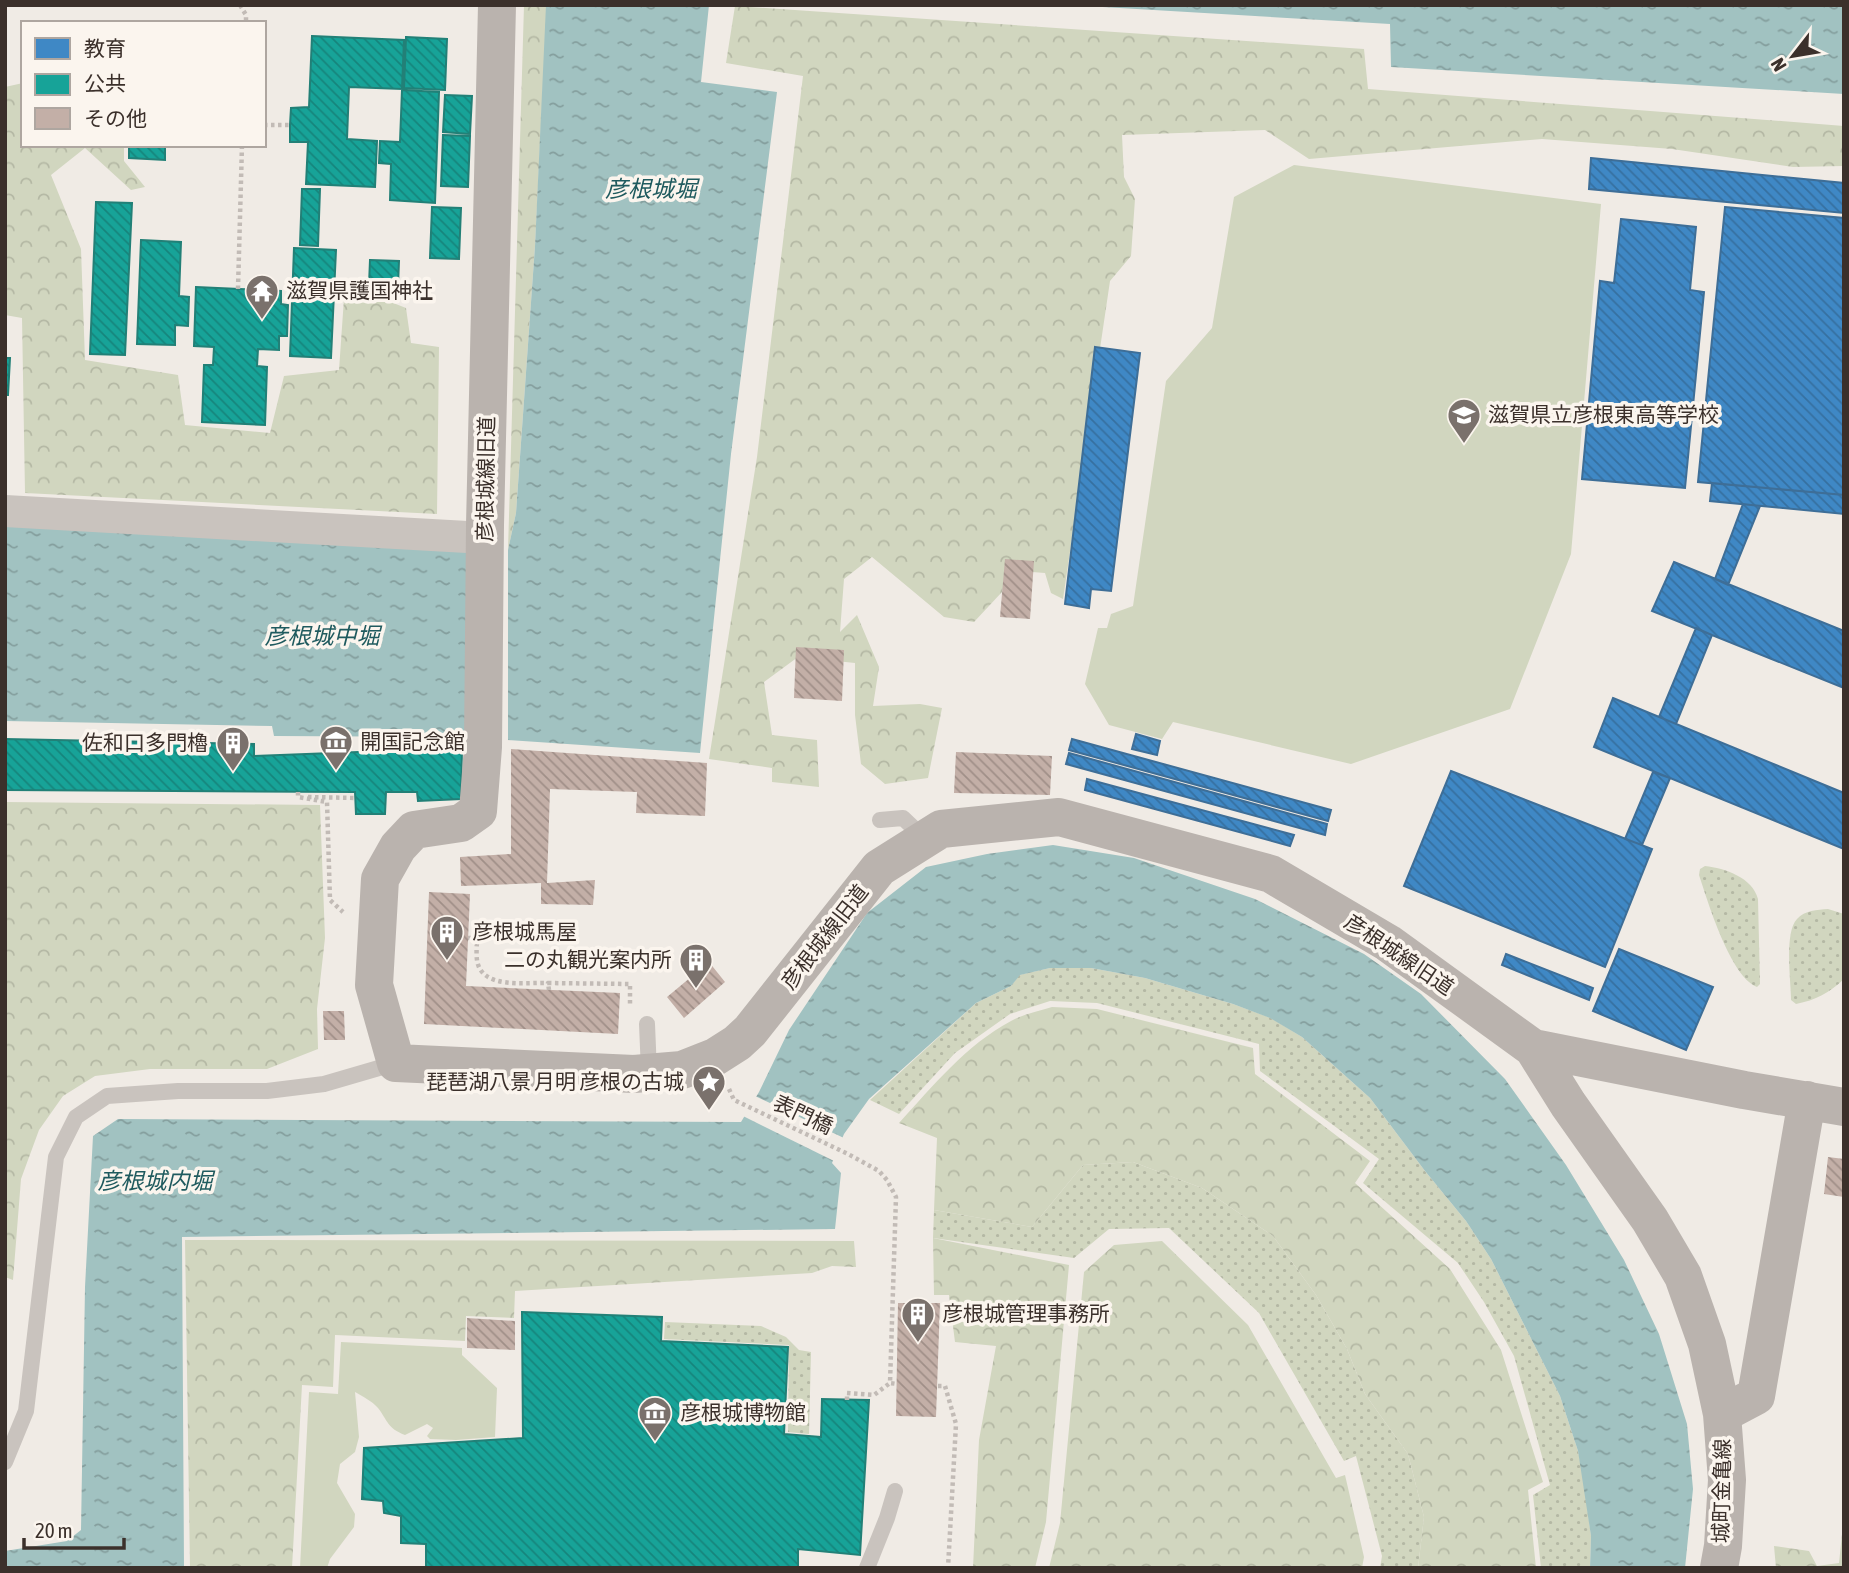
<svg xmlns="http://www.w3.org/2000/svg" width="1849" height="1573" viewBox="0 0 1849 1573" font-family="'Asap Condensed','Noto Sans JP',sans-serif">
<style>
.grass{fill:url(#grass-dots)}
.forest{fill:url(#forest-crowns)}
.garden{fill:#d1d6bf}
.water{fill:url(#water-ripples)}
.pier{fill:#f0ebe5}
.schools{fill:url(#schools-back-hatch);stroke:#3e6e97;stroke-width:2}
.public{fill:url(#public-back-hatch);stroke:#228077;stroke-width:2}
.building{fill:url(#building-back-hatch)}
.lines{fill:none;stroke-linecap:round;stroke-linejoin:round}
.path{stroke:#c2bbb6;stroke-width:4.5;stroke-dasharray:3.5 3.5;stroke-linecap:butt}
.lane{stroke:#c9c3be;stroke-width:16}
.street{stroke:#c9c3be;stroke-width:32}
.secondary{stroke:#bab3ae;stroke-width:38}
.labels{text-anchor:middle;stroke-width:7;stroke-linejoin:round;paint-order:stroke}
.poi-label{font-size:21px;fill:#3b302b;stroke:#fbf5ee;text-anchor:start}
.street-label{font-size:21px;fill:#3b302b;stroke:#fbf5ee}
.water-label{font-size:23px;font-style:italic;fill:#1f5a5e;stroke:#fbf5ee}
</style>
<defs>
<pattern id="grass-dots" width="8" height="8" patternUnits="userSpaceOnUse" patternTransform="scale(1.75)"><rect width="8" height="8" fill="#d1d6bf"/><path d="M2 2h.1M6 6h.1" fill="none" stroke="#b4b8a4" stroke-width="1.8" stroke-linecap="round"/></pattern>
<pattern id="forest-crowns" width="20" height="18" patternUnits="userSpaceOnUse" patternTransform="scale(1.75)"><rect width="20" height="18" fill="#d1d6bf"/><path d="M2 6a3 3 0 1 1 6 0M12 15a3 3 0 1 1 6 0" fill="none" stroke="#b4b8a4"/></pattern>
<pattern id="water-ripples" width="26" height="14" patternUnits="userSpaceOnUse" patternTransform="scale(1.75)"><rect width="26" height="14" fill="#a1c2c1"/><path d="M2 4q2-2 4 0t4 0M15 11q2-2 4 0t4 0" fill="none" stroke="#849e9d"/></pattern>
<pattern id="schools-back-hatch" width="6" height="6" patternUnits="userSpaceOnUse" patternTransform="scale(1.75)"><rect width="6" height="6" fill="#3f88c5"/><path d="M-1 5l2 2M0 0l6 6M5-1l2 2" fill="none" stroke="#3670a0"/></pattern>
<pattern id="public-back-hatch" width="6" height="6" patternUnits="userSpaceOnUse" patternTransform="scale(1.75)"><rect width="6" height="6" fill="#17a398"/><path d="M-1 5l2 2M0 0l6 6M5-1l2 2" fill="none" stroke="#16857c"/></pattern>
<pattern id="building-back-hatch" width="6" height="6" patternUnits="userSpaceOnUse" patternTransform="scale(1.75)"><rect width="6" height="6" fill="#c3afa7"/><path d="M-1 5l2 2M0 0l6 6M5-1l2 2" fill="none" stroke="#a08f88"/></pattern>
</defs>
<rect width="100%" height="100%" fill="#f0ebe5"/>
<path class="grass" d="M 1705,866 C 1725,868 1753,878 1758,899 L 1760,984 L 1757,987 C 1730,976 1708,902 1699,875 L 1700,869 Z
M 1828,909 L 1844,914 L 1844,979 C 1829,993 1816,1000 1796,1004 L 1791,1000 C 1791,982 1784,932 1797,919 C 1805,910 1817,910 1828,909 Z
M 1050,968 L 1091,968 L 1145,978 L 1233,1004 L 1271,1018 L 1302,1037 L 1370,1098 L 1425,1171 L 1466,1221 L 1491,1259 L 1560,1396 L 1578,1451 L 1583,1474 L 1591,1536 L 1590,1568 L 1541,1568 L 1533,1495 L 1550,1485 L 1514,1356 L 1484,1302 L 1458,1263 L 1363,1183 L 1379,1159 L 1260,1071 L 1259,1044 L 1097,1003 L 1050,1001 L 1010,1014 L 955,1053 L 899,1114 L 870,1100 L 976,1003 L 1011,986 L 1019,975 Z
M 1133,1162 L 1202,1188 L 1273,1236 L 1316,1295 L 1347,1349 L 1365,1394 L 1408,1454 L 1424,1517 L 1418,1568 L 1380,1568 L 1382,1556 L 1356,1456 L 1344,1461 L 1259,1313 L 1169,1228 L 1109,1229 L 1074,1258 L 933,1238 L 934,1210 L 1032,1227 L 1083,1165 Z
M 665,1322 L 761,1326 L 786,1337 L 799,1350 L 811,1352 L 809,1434 L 788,1432 L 789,1345 L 664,1339 Z"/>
<path class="forest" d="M 524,5 L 547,5 L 535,246 L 516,513 L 508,550 Z
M 735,6 L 1364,49 L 1368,89 L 1844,126 L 1844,166 L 1793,167 L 1672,149 L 1542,139 L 1309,159 L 1265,130 L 1122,135 L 1124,177 L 1135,199 L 1131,256 L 1110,281 L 1063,599 L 1051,593 L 1045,573 L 1007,570 L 1002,592 L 974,622 L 944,617 L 872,557 L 844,579 L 840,632 L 857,615 L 879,667 L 873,706 L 920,704 L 942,708 L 928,778 L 885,784 L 861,764 L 855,715 L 855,663 L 798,657 L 764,682 L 772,735 L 817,740 L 819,787 L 772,782 L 772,768 L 709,759 L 757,457 L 803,76 L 726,63 Z
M 23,83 L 23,145 L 124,145 L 124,161 L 145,187 L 131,190 L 85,148 L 51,175 L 81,249 L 85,360 L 178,375 L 185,425 L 270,433 L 284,376 L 339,370 L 345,284 L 406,308 L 411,343 L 439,347 L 437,514 L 25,493 L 22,318 L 5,315 L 5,87 Z
M 5,802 L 320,805 L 325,938 L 317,1009 L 318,1049 L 267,1069 L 150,1069 L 95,1076 L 63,1096 L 39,1130 L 21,1179 L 13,1280 L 5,1277 Z
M 1052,1007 L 1097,1009 L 1253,1048 L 1255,1074 L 1370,1161 L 1355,1183 L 1450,1269 L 1501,1350 L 1543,1482 L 1528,1490 L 1536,1568 L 1418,1568 L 1424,1517 L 1408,1454 L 1365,1394 L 1347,1349 L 1316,1295 L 1273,1236 L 1202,1188 L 1133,1162 L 1083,1165 L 1032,1227 L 934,1210 L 937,1138 L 899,1123 C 933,1086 966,1045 1011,1021 C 1023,1014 1039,1011 1052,1007 Z
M 933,1238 L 1069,1265 L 1046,1522 L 1035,1568 L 973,1568 L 979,1440 L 996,1346 L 955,1342 L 949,1295 L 934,1295 Z
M 185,1240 L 854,1241 L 856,1267 L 832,1266 L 812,1273 L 515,1291 L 514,1318 L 466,1316 L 465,1341 L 335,1335 L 333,1387 L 302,1385 L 292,1568 L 190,1568 Z
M 1162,1241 L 1248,1325 L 1336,1478 L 1345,1475 L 1364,1557 L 1362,1568 L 1049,1568 L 1060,1523 L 1084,1272 L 1114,1245 Z
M 1844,1515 L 1844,1568 L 1776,1568 L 1774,1546 L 1809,1551 L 1817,1566 L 1839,1563 Z"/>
<path class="garden" d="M 1294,165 L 1601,204 L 1571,554 L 1510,709 L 1351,764 L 1173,722 L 1162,739 L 1109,725 L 1085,684 L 1098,628 L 1107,628 L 1111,614 L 1133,606 L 1166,381 L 1212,328 L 1234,197 Z
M 341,1342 L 462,1348 L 462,1355 L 497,1388 L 495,1437 L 456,1440 L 430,1439 L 427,1436 L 433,1428 L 427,1424 L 405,1435 C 387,1428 388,1421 378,1408 C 372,1401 362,1396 355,1392 L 359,1437 L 355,1452 L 340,1464 L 337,1483 L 355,1514 L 354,1527 L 330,1559 L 327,1568 L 300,1568 L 309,1392 L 338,1394 Z"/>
<path class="water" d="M 546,5 L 709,5 L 701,82 L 777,92 L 731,454 L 700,753 L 508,740 L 508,550 L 516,513 L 535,246 Z
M 1069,5 L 1844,5 L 1844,94 L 1391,67 L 1390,24 Z
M 5,519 L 467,543 L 465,737 L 274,736 L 272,726 L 5,721 Z
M 1053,845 L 1134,858 L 1255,899 L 1364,954 L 1421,994 L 1505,1079 L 1566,1165 L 1624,1260 L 1659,1334 L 1687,1424 L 1693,1489 L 1685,1568 L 1590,1568 L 1591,1536 L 1578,1451 L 1560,1396 L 1491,1259 L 1466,1221 L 1425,1171 L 1370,1098 L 1302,1037 L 1270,1018 L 1233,1004 L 1145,978 L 1091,968 L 1050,968 L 1020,975 L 1011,986 L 976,1003 L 869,1099 L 844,1134 L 832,1163 L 841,1173 L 835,1229 L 182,1237 L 184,1568 L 5,1568 L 5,1551 L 67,1541 L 81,1530 L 85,1287 L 93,1136 L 118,1119 L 741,1122 L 759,1092 L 789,1030 L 867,913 L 926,867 L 987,854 Z"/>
<path class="pier" d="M 753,1095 L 846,1139 L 836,1162 L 741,1115 Z"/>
<path class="schools" d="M 1591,158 L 1844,183 L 1844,213 L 1589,189 Z
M 1725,207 L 1844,218 L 1844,495 L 1698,482 Z
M 1621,219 L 1696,227 L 1690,290 L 1704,292 L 1685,488 L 1582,479 L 1600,281 L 1614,283 Z
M 1095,347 L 1140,353 L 1111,591 L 1091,589 L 1089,608 L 1065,604 Z
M 1712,483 L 1844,495 L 1844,514 L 1710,501 Z
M 1743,504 L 1760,506 L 1728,585 L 1715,579 Z
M 1674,562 L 1844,631 L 1844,688 L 1652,611 Z
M 1696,628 L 1712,635 L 1676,724 L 1659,717 Z
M 1613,698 L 1844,793 L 1844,849 L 1594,747 Z
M 1136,734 L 1160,741 L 1157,755 L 1132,749 Z
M 1072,739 L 1331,810 L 1328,821 L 1069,750 Z
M 1069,753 L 1327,824 L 1325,835 L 1066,764 Z
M 1451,771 L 1652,849 L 1605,967 L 1404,886 Z
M 1653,772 L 1670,778 L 1642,845 L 1625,839 Z
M 1087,779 L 1294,835 L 1290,846 L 1085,790 Z
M 1619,949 L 1713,987 L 1686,1050 L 1593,1011 Z
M 1506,954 L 1593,988 L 1589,1000 L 1502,965 Z"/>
<path class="public" d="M 312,36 L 404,40 L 402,89 L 349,87 L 347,139 L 377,141 L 375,187 L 306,184 L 308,142 L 290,142 L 290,125 L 291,108 L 309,107 Z
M 406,37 L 447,39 L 445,90 L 404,88 Z
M 402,90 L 439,92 L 435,203 L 390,200 L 391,164 L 379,163 L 380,141 L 400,142 Z
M 445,95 L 472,96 L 470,134 L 443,132 Z
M 443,135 L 470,136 L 468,187 L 441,186 Z
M 129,145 L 165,145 L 165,160 L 129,158 Z
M 302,189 L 320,189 L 318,246 L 300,245 Z
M 96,202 L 132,203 L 125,355 L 90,354 Z
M 432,207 L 461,208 L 459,259 L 430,258 Z
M 141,240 L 181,242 L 179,296 L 189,297 L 188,326 L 175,325 L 175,345 L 137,344 Z
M 294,248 L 336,250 L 331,358 L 290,356 Z
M 370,260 L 399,261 L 398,286 L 369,285 Z
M 196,287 L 281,291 L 281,304 L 288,305 L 287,336 L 279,336 L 279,350 L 258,349 L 257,366 L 267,367 L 265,425 L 202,422 L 204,365 L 213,365 L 214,347 L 194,346 Z
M 5,358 L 10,358 L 8,395 L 5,395 Z
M 5,739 L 254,744 L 254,756 L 462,748 L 461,799 L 418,801 L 417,792 L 386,792 L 385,814 L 356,814 L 355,792 L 5,790 Z
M 522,1312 L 662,1317 L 661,1341 L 788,1347 L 784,1434 L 821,1437 L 822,1399 L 869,1400 L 860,1555 L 798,1549 L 798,1568 L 426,1568 L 426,1544 L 401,1543 L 401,1516 L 384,1513 L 383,1501 L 362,1499 L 364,1448 L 523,1438 Z"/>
<path class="building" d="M 1005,559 L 1034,561 L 1030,619 L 1000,617 Z
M 796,647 L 844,650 L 842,701 L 794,698 Z
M 511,749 L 707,763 L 705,816 L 636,813 L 637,792 L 550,789 L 547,883 L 595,880 L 593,905 L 541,904 L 541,883 L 461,886 L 460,857 L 511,854 Z
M 956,752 L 1052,756 L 1050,795 L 954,793 Z
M 429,892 L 470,894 L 466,986 L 620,993 L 618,1034 L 424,1024 Z
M 709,962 L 725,982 L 684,1018 L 667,997 Z
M 323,1011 L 344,1011 L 345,1040 L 324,1040 Z
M 1828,1157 L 1844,1159 L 1844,1197 L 1824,1194 Z
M 898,1303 L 940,1303 L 936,1417 L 896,1416 Z
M 467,1318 L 515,1321 L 515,1350 L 467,1348 Z"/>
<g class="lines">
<path class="path" d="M 240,5 L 246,15 L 246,23
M 264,125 L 290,125
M 238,289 L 242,145
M 298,792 L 298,797 L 327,802 L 330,900 L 343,912
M 308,797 L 356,798
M 468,938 L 477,938 C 477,945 476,953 477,960 C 481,990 526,982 548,983
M 549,990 L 548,983 L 630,984 L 630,1007
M 729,1089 L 734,1100 L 848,1154 L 879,1171 L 887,1180 L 896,1197 L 890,1383 L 897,1384
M 938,1386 L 945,1386 L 956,1424 L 948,1568
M 847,1400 L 847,1393 L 874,1395 L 890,1383"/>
<path class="lane" d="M 880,820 L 903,818 L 925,839
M 647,1024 L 649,1072
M 5,1462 L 26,1411 L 56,1157 L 76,1117 L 107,1096 L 178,1091 L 267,1091 L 324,1084 L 396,1063
M 867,1568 L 887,1518 L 895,1491"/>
<path class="street" d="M 5,511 L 485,538"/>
<path class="secondary" d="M 497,5 L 485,525 L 483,747 L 478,811 L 461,823 L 414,830 L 398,847 L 380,879 L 374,985 L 396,1063 L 634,1074 L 682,1070 L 715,1057 L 737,1043 L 750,1031 L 879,868 L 941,829 L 1059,817 L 1271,874 L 1388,943 L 1533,1048 L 1568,1104 L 1650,1220 L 1683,1276 L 1707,1344 L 1722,1414 L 1727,1480 L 1723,1546 L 1719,1568
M 1533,1048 L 1744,1090 L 1844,1107
M 1722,1414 L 1756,1396 L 1807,1100"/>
</g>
<defs>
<symbol id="temple-pin" viewBox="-11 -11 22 30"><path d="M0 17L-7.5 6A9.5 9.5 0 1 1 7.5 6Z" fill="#7a716c" stroke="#fbf5ee"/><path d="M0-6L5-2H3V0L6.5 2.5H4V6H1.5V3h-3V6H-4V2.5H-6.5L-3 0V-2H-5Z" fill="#fff"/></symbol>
<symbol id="school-pin" viewBox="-11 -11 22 30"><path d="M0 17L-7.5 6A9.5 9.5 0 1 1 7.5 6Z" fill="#7a716c" stroke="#fbf5ee"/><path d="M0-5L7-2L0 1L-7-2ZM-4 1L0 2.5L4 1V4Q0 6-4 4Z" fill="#fff"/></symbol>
<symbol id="museum-pin" viewBox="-11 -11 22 30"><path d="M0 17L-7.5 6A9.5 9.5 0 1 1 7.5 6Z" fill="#7a716c" stroke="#fbf5ee"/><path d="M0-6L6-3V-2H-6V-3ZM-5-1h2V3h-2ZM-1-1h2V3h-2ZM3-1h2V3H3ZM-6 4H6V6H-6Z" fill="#fff"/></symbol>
<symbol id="building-pin" viewBox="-11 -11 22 30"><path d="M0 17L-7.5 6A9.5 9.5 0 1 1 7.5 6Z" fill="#7a716c" stroke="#fbf5ee"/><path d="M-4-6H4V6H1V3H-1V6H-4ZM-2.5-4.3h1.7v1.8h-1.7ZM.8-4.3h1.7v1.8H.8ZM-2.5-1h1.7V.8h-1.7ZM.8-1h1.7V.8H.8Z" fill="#fff"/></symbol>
<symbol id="sight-pin" viewBox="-11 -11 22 30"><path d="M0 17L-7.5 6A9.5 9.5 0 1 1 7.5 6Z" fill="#7a716c" stroke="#fbf5ee"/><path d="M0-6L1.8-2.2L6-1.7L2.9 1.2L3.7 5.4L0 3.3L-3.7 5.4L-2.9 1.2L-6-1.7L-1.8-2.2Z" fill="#fff"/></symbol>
</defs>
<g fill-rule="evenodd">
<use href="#temple-pin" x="243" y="272" width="38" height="52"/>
<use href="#school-pin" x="1445" y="396" width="38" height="52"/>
<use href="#museum-pin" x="317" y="723" width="38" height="52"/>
<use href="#building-pin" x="214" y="724" width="38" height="52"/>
<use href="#building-pin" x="428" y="913" width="38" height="52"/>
<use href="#building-pin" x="677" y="941" width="38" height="52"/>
<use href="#sight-pin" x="690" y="1063" width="38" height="52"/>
<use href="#building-pin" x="899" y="1295" width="38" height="52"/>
<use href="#museum-pin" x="636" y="1394" width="38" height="52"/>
</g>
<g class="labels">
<g class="poi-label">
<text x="286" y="298">滋賀県護国神社</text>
<text x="1488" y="422">滋賀県立彦根東高等学校</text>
<text x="360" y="749">開国記念館</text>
<text x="208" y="750" text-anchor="end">佐和口多門櫓</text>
<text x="472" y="939">彦根城馬屋</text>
<text x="672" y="967" text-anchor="end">二の丸観光案内所</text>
<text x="684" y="1089" text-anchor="end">琵琶湖八景 月明 彦根の古城</text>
<text x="942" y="1321">彦根城管理事務所</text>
<text x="680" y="1420">彦根城博物館</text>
</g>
<g class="street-label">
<text transform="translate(486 479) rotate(-89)" y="7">彦根城線旧道</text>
<text transform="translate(825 937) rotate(-52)" y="7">彦根城線旧道</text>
<text transform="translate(1399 955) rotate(34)" y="7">彦根城線旧道</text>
<text transform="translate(803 1115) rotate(25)" y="7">表門橋</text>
<text transform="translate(1722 1491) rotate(-89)" y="7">城町金亀線</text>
</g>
<g class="water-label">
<text x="651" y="197">彦根城堀</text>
<text x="322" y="644">彦根城中堀</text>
<text x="155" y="1189">彦根城内堀</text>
</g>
</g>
<rect width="1849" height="1573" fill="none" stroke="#3b302b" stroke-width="14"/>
<rect x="21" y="21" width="245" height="126" fill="#fbf5ee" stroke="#aea6a0" stroke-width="2"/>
<rect x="35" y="38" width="35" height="21" fill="#3f88c5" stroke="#aea6a0" stroke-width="2"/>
<text x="84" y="56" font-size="21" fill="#3b302b">教育</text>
<rect x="35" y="74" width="35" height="21" fill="#17a398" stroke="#aea6a0" stroke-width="2"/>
<text x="84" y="91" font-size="21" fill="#3b302b">公共</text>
<rect x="35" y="108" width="35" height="21" fill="#c3afa7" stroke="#aea6a0" stroke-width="2"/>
<text x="84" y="126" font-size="21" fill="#3b302b">その他</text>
<g transform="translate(1793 56) rotate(239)" stroke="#fbf5ee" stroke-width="5" paint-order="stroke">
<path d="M0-5L12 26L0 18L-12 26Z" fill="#3b302b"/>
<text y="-10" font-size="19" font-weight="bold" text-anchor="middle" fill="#3b302b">N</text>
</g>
<path d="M24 1538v10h100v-10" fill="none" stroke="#3b302b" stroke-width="3.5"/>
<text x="35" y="1538" font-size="21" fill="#3b302b" stroke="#fbf5ee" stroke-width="5" paint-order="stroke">20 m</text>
</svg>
